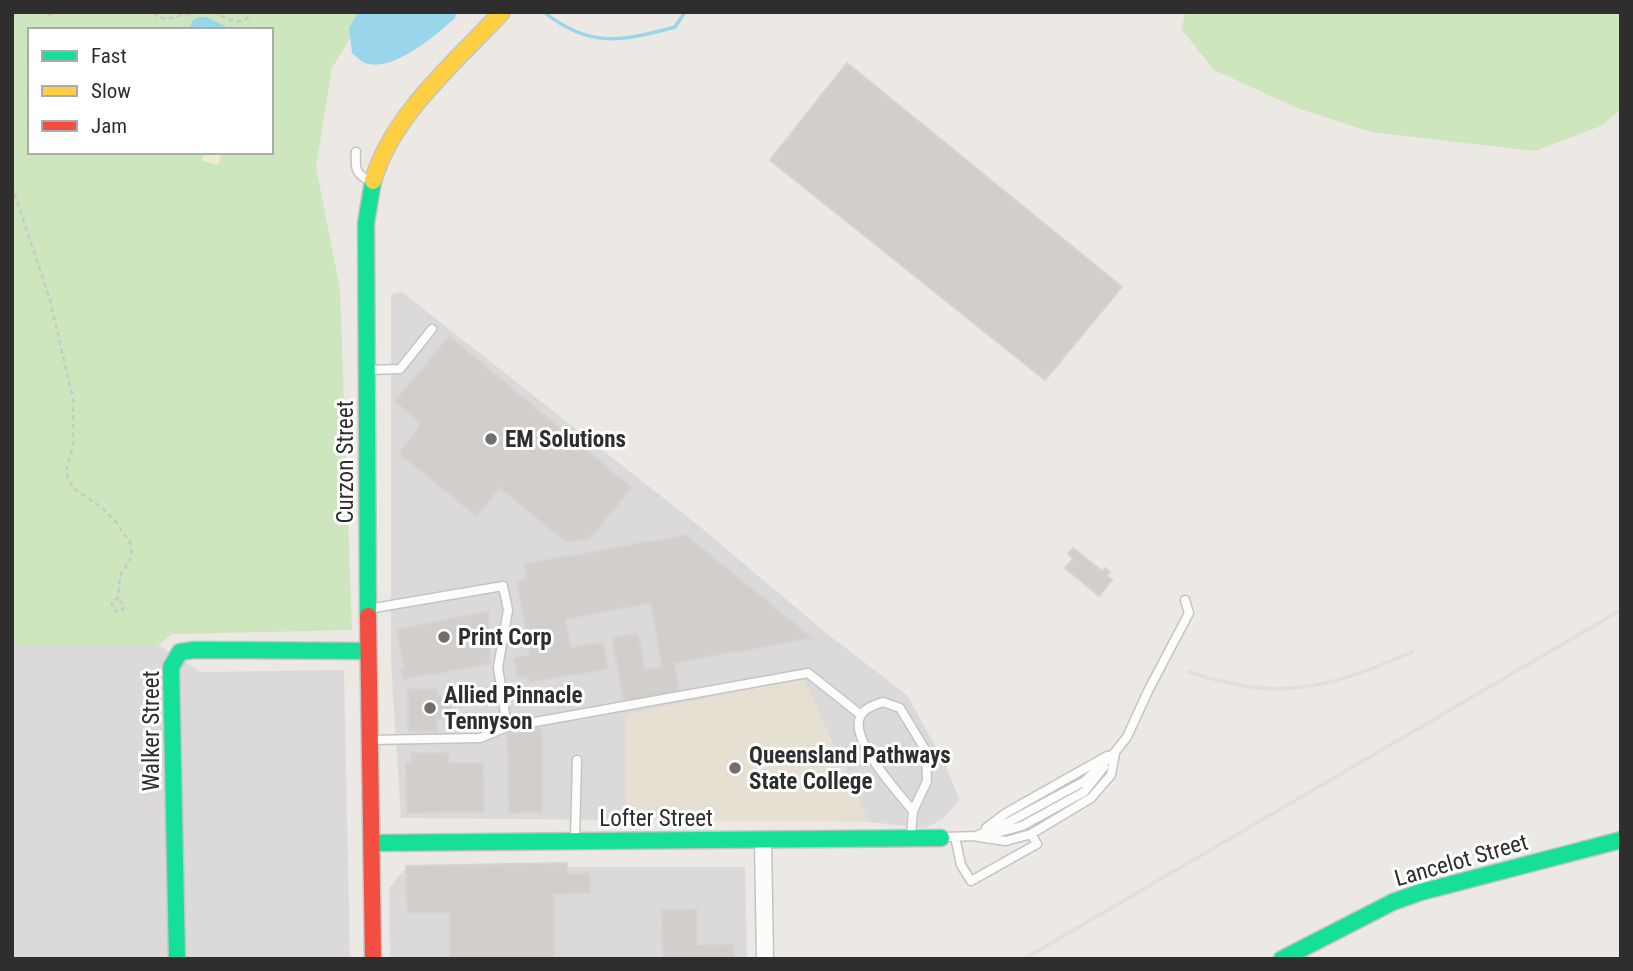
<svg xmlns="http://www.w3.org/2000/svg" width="1633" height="971" viewBox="0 0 1633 971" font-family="'Roboto Condensed',sans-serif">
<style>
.industrial{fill:#dcd9db}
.education{fill:#e6e0d3}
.green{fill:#cee6be;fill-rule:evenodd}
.sand{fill:#f0ead3}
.water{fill:#99d6ec}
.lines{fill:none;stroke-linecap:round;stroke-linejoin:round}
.stream{stroke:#99d6ec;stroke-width:3.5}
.building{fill:#d1cecb;stroke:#d7d4d0;stroke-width:2}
.lane-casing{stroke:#c5c4c5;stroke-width:11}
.street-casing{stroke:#c5c4c5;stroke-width:19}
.fast-casing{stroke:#c5c4c5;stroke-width:19}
.slow-casing{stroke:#c5c4c5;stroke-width:19}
.jam-casing{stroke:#c5c4c5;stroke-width:19}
.path{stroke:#c9c9c8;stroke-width:2.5;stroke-dasharray:5 3.5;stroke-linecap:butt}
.lane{stroke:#fcfcfb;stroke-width:8}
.street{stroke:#fcfcfb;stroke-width:16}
.fast{stroke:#16e098;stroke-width:16}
.slow{stroke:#ffcf43;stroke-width:16}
.jam{stroke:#f24e42;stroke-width:16}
.rail{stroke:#dfdfe1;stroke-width:3.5}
.poi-dot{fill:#706f6e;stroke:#fff;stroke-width:2.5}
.labels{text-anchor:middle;stroke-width:6;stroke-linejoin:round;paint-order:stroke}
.poi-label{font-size:23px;font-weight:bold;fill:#2e2e2e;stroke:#fff;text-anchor:start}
.street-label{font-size:23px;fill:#2e2e2e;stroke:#fff}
</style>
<rect width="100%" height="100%" fill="#ece8e4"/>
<path class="industrial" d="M 402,292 L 699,526 L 826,633 L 907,695 L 943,760 L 960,800 L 943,819 L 925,828 L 869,822 L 803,679 L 625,715 L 627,820 L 401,818 L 391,663 L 391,294 Z
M 12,645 L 158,645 L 201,672 L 344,670 L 350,959 L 12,959 Z
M 407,867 L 745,867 L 747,959 L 390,959 L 389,888 Z"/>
<path class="education" d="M 804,679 L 869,822 L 627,820 L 625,715 Z"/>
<path class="green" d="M 12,12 L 365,12 L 332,68 L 316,167 L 340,289 L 352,630 L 172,634 L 158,645 L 12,645 ZM 30,30 L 271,30 L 271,152 L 30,152 Z
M 1186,12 L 1621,12 L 1621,109 L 1601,126 L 1535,151 L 1371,132 L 1297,108 L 1214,70 L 1181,29 Z"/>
<path class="sand" d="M 208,152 L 220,152 L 221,156 L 218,165 L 203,161 L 202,158 Z"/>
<path class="water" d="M 358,12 L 456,12 L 455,18 C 436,35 393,73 365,63 C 360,61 355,55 352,53 L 349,28 Z
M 199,17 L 206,17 L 233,30 L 188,30 L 193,20 Z"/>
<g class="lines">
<path class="stream" d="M 544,12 C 590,49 623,41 675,27 L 685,12"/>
</g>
<path class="building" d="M 847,63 L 1122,287 L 1045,380 L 770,160 Z
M 449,336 L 632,488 L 589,539 L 566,542 L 500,488 L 476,516 L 399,453 L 421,424 L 395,401 Z
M 686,535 L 812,638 L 674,663 L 680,692 L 624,703 L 612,638 L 638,633 L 645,670 L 662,667 L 651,603 L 565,619 L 571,648 L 603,642 L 608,669 L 528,682 L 527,676 L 517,677 L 514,658 L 530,655 L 517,581 L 527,579 L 524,564 Z
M 1073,548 L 1102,571 L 1105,568 L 1110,572 L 1107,576 L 1112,580 L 1099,596 L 1065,568 L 1073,559 L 1068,554 Z
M 489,611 L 490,664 L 403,679 L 401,669 L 404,668 L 397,629 Z
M 408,689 L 437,689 L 437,696 L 452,696 L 452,719 L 437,719 L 437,732 L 408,731 Z
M 542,728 L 542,812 L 509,813 L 507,734 Z
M 411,753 L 448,753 L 448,763 L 483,763 L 484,812 L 407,813 L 406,763 L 411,763 Z
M 567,863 L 567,874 L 590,873 L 590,893 L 554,894 L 554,959 L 450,959 L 450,913 L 407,913 L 406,866 Z
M 697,909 L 697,945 L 734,944 L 734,959 L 663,959 L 662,910 Z"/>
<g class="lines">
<defs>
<path id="lane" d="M 356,152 C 355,168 355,174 370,181
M 368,370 L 400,369 L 432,329
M 368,609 L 503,586 L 508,610 L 498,667 L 507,727
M 370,740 L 480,738 L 507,727 L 808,673 L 861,715
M 986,828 L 1006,813 L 1107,756
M 911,835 L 913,811 L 927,781 L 926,751 L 900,708 L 883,702 C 875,705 864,708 860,717 C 850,741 898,792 913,811
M 989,835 L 1022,826 L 1084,792 L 1104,767
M 944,837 L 976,836 L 1005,824 L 1085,781 L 1115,752 L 1127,737 L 1148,691 L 1189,613 L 1185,600
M 955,837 L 961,865 L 971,881 L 1037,844 L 1031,834
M 978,837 L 1006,841 L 1031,834 L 1091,798 L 1111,775 L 1115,753
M 575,839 L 577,760"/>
<path id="street" d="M 763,840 L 765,959"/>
<path id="fast" d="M 368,616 L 366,223 L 373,181
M 372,843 L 941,838
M 177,959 L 171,667 L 180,652 L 194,650 L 368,651
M 1282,959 L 1393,902 L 1421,892 L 1621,840"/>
<path id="slow" d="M 373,181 C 393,113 456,62 502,12"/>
<path id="jam" d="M 368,616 L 373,959"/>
</defs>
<use href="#lane" class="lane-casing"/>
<use href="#street" class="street-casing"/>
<use href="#fast" class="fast-casing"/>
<use href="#slow" class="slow-casing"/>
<use href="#jam" class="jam-casing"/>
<path class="path" d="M 49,12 L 51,19
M 155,12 L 156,16 L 165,19 L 197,12
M 213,12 C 228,18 241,30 252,12
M 12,186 L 50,300 L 73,399 L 73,445 L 66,471 L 69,481 L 75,489 L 102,508 L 116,522 L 131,544 L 132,556 L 120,576 L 118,598 L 112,603 L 112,609 L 118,612 L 123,609 L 124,605 L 118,598"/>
<use href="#lane" class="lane"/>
<use href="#street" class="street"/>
<use href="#fast" class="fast"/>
<use href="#slow" class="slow"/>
<use href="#jam" class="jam"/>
<path class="rail" d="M 1189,672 C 1280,702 1327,689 1412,652
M 1024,959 L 1621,610"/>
</g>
<g class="poi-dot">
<circle cx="491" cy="439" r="7"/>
<circle cx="444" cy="637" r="7"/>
<circle cx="430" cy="708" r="7"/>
<circle cx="735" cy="768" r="7"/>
</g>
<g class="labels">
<g class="poi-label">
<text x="505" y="447">EM Solutions</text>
<text x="458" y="645">Print Corp</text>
<text x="444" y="703">Allied Pinnacle<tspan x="444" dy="26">Tennyson</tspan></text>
<text x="749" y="763">Queensland Pathways<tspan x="749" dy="26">State College</tspan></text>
</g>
<g class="street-label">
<text transform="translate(345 462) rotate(-90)" y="8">Curzon Street</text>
<text transform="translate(151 731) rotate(-90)" y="8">Walker Street</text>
<text x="656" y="826">Lofter Street</text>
<text transform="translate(1461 860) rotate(-16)" y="8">Lancelot Street</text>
</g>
</g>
<rect width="1633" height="971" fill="none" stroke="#2e2e2e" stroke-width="28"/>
<rect x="28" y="28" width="245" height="126" fill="#ffffff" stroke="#ababab" stroke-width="2"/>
<rect x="42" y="51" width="35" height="10" fill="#16e098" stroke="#ababab" stroke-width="2"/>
<text x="91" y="63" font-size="21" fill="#2e2e2e">Fast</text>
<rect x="42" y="86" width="35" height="10" fill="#ffcf43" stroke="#ababab" stroke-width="2"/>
<text x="91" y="98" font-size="21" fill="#2e2e2e">Slow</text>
<rect x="42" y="121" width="35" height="10" fill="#f24e42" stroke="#ababab" stroke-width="2"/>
<text x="91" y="133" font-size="21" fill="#2e2e2e">Jam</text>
</svg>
